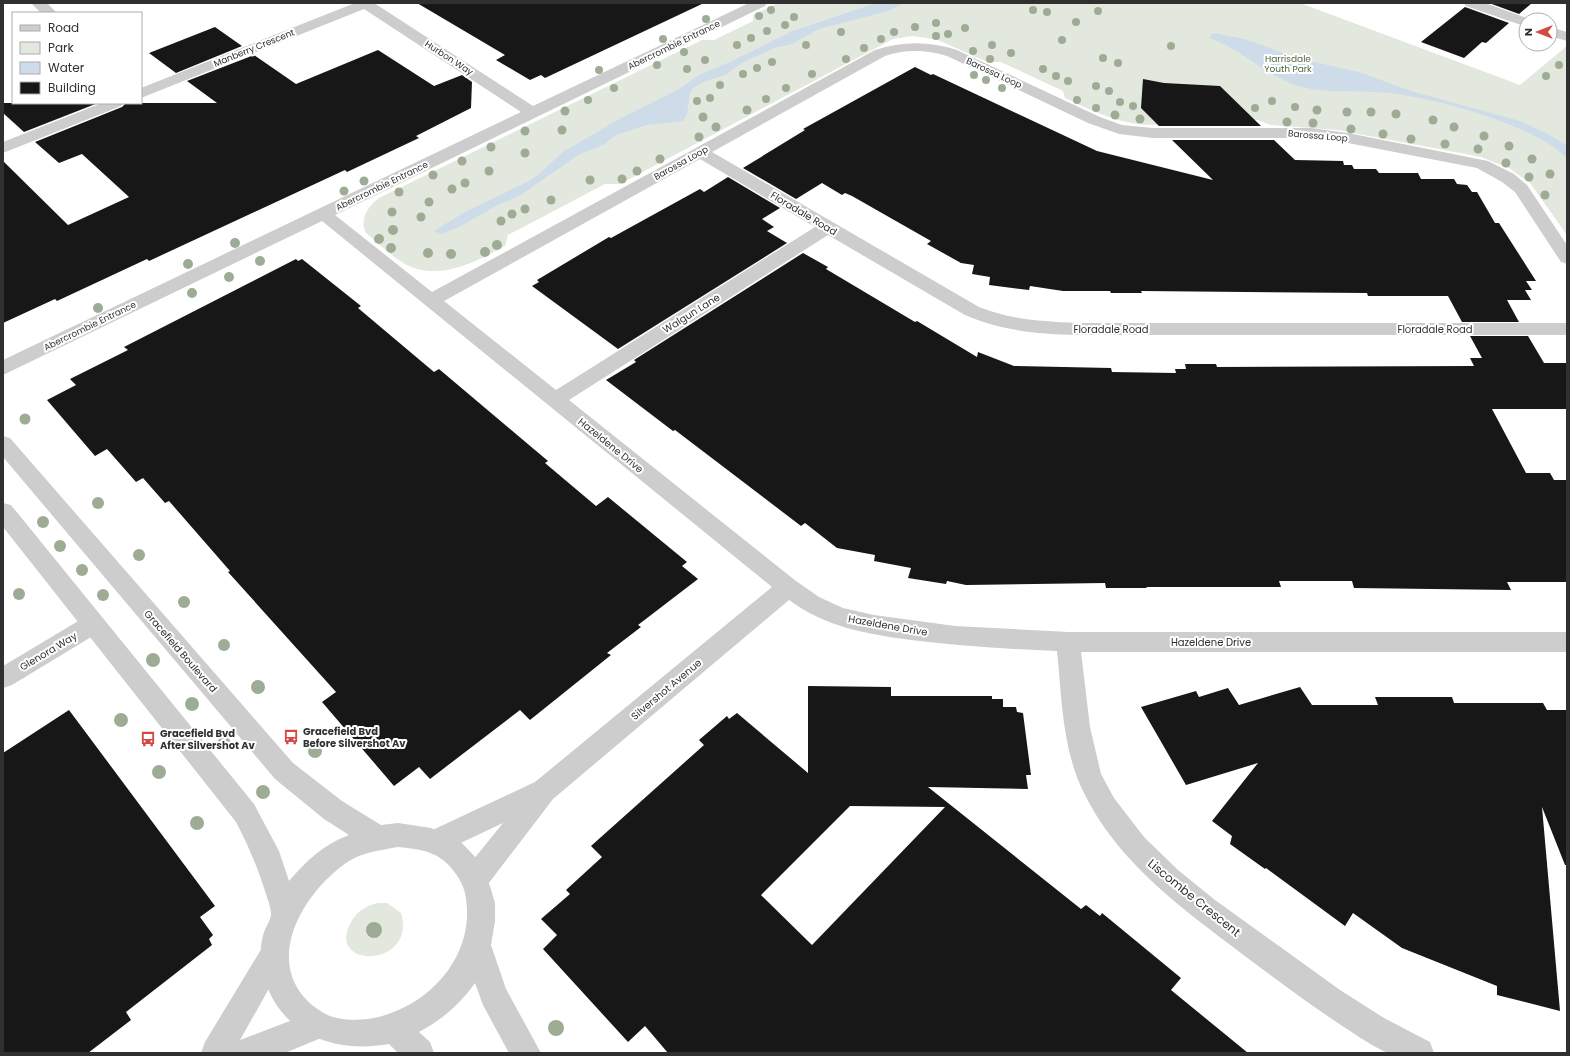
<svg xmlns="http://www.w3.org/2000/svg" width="1570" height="1056" viewBox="0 0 1570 1056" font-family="Poppins,sans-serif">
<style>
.green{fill:#e2e8dd}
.water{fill:#cedce9}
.building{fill:#171717;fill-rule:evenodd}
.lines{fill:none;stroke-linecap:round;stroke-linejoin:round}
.minor{fill:#cdcdcd;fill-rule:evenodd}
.tertiary{fill:#cdcdcd;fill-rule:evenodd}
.tree{fill:#9eac96}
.labels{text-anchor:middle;stroke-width:4;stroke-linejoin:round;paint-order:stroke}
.far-street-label{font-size:9px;fill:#303030;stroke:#fff}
.far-park-label{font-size:9px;fill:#4f6841;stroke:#fff}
.street-label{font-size:10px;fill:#303030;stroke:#fff}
.poi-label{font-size:10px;font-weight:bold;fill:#303030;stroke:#fff;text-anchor:start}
.near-street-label{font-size:12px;fill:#303030;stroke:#fff}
</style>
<rect width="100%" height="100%" fill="#fff"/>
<path class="green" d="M 778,3 L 1300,3 L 1520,85 L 1567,46 L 1567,235 L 1530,183 L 1509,168 L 1481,157 L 1337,130 L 1271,125 L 1258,120 L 1181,120 C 1171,127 1166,125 1154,125 C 1121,125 1095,112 1065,98 L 1063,91 L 1001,62 L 987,62 L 938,40 L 913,36 L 893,39 L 620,184 L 605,184 L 508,235 L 505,246 C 476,262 438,282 405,264 C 391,256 378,243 366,233 C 359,220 368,206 379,198 L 702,40 L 714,40 L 753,21 L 753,15 Z
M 378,903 L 387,903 L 401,913 C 417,968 327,969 350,924 C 356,912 365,906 378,903 Z"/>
<path class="water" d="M 876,3 L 904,3 L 888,11 L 819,29 L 792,44 L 774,48 L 740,64 L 726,75 L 703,82 L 693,88 L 690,93 L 687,114 L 683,121 L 647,125 L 616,135 L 603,145 L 578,155 L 521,195 L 496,206 L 459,227 L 441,234 L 434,231 L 465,212 L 527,182 L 538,175 L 563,152 L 621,118 L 679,89 L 701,74 L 730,62 L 793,31 Z
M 1213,33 L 1245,39 L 1297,58 L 1359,72 L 1411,91 L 1520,121 L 1548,134 L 1567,146 L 1567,158 C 1532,124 1438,99 1390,93 C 1361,90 1331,94 1302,87 C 1266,77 1242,49 1209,38 Z"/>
<path class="building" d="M 417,3 L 704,3 L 545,78 L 541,75 L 530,80 L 496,60 L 505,55 Z
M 1489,3 L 1532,3 L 1519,14 Z
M 1465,7 L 1509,23 L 1486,43 L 1482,42 L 1464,58 L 1421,42 Z
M 215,27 L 242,46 L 176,73 L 149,53 Z
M 378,50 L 434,86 L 462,75 L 472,82 L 471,108 L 416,136 L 419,138 L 347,172 L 345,170 L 149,261 L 147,259 L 57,301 L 55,299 L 3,323 L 3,161 L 68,225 L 129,197 L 82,154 L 59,163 L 35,142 L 122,107 L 126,103 L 217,103 L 187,81 L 254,55 L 296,84 Z
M 915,67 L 931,75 L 933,74 L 1097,151 L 1213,180 L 1172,140 L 1274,140 L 1295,160 L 1343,161 L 1344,165 L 1352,165 L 1354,169 L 1376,169 L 1379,173 L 1418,173 L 1421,179 L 1454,179 L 1457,184 L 1467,185 L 1472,192 L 1477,192 L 1495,223 L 1499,223 L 1536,281 L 1526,281 L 1532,290 L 1525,290 L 1531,300 L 1507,300 L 1519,322 L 1462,322 L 1448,296 L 1368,296 L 1367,293 L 1246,292 L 1141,291 L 1142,293 L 1111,293 L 1110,291 L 1063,291 L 1030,286 L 1029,290 L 989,285 L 990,277 L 972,274 L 974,265 L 961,263 L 927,244 L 931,241 L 852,196 L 845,193 L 842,195 L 822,183 L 796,199 L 743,168 L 805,130 L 803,129 Z
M 1143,79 L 1164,83 L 1220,86 L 1261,126 L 1159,126 L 1141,108 Z
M 3,103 L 98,103 L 24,132 L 3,113 Z
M 728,177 L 780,208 L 762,219 L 774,227 L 767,231 L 787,243 L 618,349 L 532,286 L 539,282 L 537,280 L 609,237 L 611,238 L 700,189 L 704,192 Z
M 803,253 L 828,267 L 826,269 L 915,322 L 917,321 L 977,357 L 978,352 L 1014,366 L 1111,368 L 1112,372 L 1176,373 L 1175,369 L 1186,369 L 1185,364 L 1216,364 L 1217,367 L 1474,366 L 1470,358 L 1482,358 L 1470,336 L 1528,336 L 1544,363 L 1567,363 L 1567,409 L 1492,409 L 1526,473 L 1550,473 L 1554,480 L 1567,480 L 1567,582 L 1507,582 L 1511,590 L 1354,588 L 1352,581 L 1279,581 L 1281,587 L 1146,587 L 1147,588 L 1106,588 L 1105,583 L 966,585 L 947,581 L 946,584 L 908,578 L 911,568 L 874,561 L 875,555 L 837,548 L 805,523 L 801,526 L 675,430 L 673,431 L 606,380 L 636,362 L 634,360 Z
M 296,259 L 298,261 L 302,259 L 361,306 L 358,308 L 434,372 L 439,369 L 548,461 L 545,463 L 596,506 L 608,497 L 687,562 L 682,566 L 698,579 L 638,625 L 641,627 L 607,653 L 611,655 L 530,720 L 520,710 L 430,779 L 419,767 L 394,786 L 322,702 L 336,692 L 228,572 L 230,571 L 169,501 L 165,503 L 143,478 L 136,482 L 107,449 L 95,456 L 47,400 L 76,385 L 70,379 L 128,350 L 124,347 Z
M 808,686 L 891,687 L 891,696 L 992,696 L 992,699 L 1003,699 L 1003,707 L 1016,707 L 1017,712 L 1023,713 L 1031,775 L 1026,775 L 1028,789 L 928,787 L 1081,909 L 1086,905 L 1100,916 L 1102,913 L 1181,978 L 1171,990 L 1248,1053 L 668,1053 L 645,1026 L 628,1042 L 543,949 L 557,935 L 541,919 L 570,894 L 566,890 L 602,857 L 591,846 L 704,745 L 699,740 L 727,716 L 729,719 L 737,713 L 808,773 ZM 850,806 L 945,807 L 812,945 L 761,895 Z
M 1300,687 L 1312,705 L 1378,705 L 1375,697 L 1452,697 L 1454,703 L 1543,703 L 1547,710 L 1567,710 L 1567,865 L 1565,865 L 1542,807 L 1560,1011 L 1497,995 L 1497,986 L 1402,948 L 1353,913 L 1345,926 L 1266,868 L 1265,869 L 1230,844 L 1232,836 L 1212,821 L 1258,763 L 1186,785 L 1141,707 L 1196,691 L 1199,697 L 1228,688 L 1239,705 Z
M 69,710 L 215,906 L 200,917 L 213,935 L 209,939 L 212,945 L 126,1012 L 131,1020 L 88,1053 L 3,1053 L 3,753 Z"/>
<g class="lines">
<path class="minor" d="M 31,3 L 47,3 L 57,13 L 41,13 Z
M 355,3 L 374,3 L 533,106 L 749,3 L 767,3 L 765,6 L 335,215 L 432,292 L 875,50 C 903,41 929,41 957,50 L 1100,117 L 1122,125 L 1153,128 L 1311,128 L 1348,133 L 1488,161 L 1514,174 L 1527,185 L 1567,245 L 1567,264 L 1561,262 L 1515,192 L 1502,182 L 1477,168 L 1348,143 L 1311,138 L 1153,138 L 1119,134 L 1088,123 L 947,56 C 926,50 906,49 885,56 L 712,152 L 979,307 C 1011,320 1042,321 1077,323 L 1567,323 L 1567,335 L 1077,335 C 1037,334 1003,331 965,315 L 828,235 L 569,400 L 796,581 L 819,597 L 843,608 L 874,615 L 955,626 L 1068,632 L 1567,632 L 1567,652 L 1081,652 L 1090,727 L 1101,774 L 1114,798 L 1144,837 L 1178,870 L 1215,900 L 1340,990 L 1384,1018 L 1430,1042 L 1434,1053 C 1420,1053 1402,1056 1389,1053 C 1377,1050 1341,1025 1329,1017 C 1295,994 1262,969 1229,944 C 1172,901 1116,858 1084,793 C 1062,749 1062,699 1057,651 C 1008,649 960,646 911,640 C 867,634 825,627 789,600 L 553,799 L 485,888 L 475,892 L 465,888 L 461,879 L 465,870 L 503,823 L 435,855 L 426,851 L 422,842 L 426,833 L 535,782 L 772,587 L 322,221 L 3,375 L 3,360 L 521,112 L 364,9 L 141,98 L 141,88 ZM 700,159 L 815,227 L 556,390 L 444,301 Z
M 1464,3 L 1485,3 L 1532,20 L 1526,20 L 1526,26 L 1521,25 L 1466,6 Z
M 1550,27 L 1567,32 L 1567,41 L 1550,36 Z
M 102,103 L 124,103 L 121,106 L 3,153 L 3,142 Z
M 93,614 L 101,617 L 105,624 L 101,631 L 12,685 L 3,688 L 3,666 L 85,617 Z
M 275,939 L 285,943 L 289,953 L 240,1040 L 316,1011 L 326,1016 L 331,1026 L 326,1036 L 285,1053 L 201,1053 L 205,1042 L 265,943 Z"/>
<path class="tertiary" d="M 3,436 L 10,438 L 293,763 L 342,801 L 381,825 L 398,823 L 431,828 L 460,841 L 479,861 L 490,886 L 495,903 L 495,921 L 491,945 L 506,989 L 541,1053 L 509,1053 L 483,1005 L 475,983 C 460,1004 442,1020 419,1032 L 430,1042 L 434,1053 L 398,1053 L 389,1044 C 324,1056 265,1024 261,956 C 260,948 262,939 264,932 C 266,926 272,918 271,912 C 270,905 267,898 265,891 C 257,866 248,845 236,822 L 3,527 L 3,503 L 11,505 L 254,804 L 279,851 L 289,881 C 306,861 324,844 349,835 L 324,819 L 275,779 L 3,457 ZM 398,847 C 408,848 418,849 428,852 C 445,857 461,876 465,893 C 478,955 428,1010 368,1019 C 352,1021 332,1020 319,1010 C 258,968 301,893 349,861 C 363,852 382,850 398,847 Z"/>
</g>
<g class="tree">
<circle cx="771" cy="10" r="4"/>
<circle cx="1033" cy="10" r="4"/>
<circle cx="1098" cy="11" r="4"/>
<circle cx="1047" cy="12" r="4"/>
<circle cx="759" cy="16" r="4"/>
<circle cx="794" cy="17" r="4"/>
<circle cx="706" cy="19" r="4"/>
<circle cx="1076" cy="22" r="4"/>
<circle cx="936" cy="23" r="4"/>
<circle cx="785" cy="25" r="4"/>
<circle cx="915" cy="27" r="4"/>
<circle cx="965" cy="28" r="4"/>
<circle cx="767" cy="31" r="4"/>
<circle cx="841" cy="32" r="4"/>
<circle cx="894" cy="32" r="4"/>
<circle cx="948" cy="34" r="4"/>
<circle cx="936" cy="36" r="4"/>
<circle cx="751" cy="38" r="4"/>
<circle cx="663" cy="39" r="4"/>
<circle cx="881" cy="39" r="4"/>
<circle cx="1062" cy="40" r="4"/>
<circle cx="737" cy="45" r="4"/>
<circle cx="806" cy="45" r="4"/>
<circle cx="992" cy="45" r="4"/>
<circle cx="1171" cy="46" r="4"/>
<circle cx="864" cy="48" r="4"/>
<circle cx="973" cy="51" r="4"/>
<circle cx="684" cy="52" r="4"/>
<circle cx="1011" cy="53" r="4"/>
<circle cx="1103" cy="58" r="4"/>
<circle cx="846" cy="59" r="4"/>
<circle cx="990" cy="59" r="4"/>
<circle cx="705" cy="60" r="4"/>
<circle cx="772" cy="62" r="4"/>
<circle cx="1118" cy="63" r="4"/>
<circle cx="657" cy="65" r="4"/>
<circle cx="1559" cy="65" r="4"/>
<circle cx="757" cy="68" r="4"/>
<circle cx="687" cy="69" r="4"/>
<circle cx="1043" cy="69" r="4"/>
<circle cx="599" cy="70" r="4"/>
<circle cx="743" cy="74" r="4"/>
<circle cx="812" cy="74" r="4"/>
<circle cx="974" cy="75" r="4"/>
<circle cx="1056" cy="76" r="4"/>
<circle cx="1546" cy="76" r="4"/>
<circle cx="986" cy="80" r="4"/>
<circle cx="1068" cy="81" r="4"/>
<circle cx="720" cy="85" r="4"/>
<circle cx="1096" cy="86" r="4"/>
<circle cx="614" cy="88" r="4"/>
<circle cx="786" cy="88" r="4"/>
<circle cx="1002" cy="88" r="4"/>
<circle cx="1109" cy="91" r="4"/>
<circle cx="710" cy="98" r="4"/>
<circle cx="766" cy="99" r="4"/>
<circle cx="588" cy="100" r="4"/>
<circle cx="1077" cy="100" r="4"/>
<circle cx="697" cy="101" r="4"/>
<circle cx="1272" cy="101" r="4"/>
<circle cx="1120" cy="102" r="4"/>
<circle cx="1133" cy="106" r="4"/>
<circle cx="1295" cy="107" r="4"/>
<circle cx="1096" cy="108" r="4"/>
<circle cx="1255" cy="108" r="4"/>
<circle cx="747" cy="110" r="4.5"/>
<circle cx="1317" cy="110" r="4.5"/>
<circle cx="565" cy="111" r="4.5"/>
<circle cx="1347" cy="112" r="4.5"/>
<circle cx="1371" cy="112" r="4.5"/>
<circle cx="1396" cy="114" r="4.5"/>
<circle cx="1115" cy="115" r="4.5"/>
<circle cx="703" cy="117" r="4.5"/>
<circle cx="1140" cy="119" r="4.5"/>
<circle cx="1433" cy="120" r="4.5"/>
<circle cx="1287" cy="122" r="4.5"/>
<circle cx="1313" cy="123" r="4.5"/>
<circle cx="716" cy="127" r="4.5"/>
<circle cx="1454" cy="127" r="4.5"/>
<circle cx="1351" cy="129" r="4.5"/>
<circle cx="562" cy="130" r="4.5"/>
<circle cx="525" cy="131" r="4.5"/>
<circle cx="1383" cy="134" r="4.5"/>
<circle cx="1484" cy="136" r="4.5"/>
<circle cx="699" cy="137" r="4.5"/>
<circle cx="1411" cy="139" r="4.5"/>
<circle cx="1445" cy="144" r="4.5"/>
<circle cx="1509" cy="146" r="4.5"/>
<circle cx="491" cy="147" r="4.5"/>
<circle cx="1478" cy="149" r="4.5"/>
<circle cx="525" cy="153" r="4.5"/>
<circle cx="660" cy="159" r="4.5"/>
<circle cx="1532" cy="159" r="4.5"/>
<circle cx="462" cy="161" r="4.5"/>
<circle cx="1506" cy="163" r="4.5"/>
<circle cx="489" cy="171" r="4.5"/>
<circle cx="637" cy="171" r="4.5"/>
<circle cx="1550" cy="174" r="4.5"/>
<circle cx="433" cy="175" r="4.5"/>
<circle cx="1529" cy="177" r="4.5"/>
<circle cx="622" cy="179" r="4.5"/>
<circle cx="590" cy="180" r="4.5"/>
<circle cx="364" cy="181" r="4.5"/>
<circle cx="465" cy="183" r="4.5"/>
<circle cx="452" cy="189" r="4.5"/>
<circle cx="344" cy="191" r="4.5"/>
<circle cx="399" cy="192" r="4.5"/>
<circle cx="1545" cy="195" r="4.5"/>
<circle cx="551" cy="200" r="4.5"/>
<circle cx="429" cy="202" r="4.5"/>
<circle cx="525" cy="209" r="4.5"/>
<circle cx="392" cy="212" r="4.5"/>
<circle cx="512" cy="214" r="4.5"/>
<circle cx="421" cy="217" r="4.5"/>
<circle cx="501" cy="221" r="4.5"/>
<circle cx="393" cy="230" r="5"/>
<circle cx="379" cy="239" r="5"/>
<circle cx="235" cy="243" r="5"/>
<circle cx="497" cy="245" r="5"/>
<circle cx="391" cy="248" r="5"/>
<circle cx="485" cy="252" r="5"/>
<circle cx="428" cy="253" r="5"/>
<circle cx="451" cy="254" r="5"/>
<circle cx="260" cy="261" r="5"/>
<circle cx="188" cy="264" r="5"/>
<circle cx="229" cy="277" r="5"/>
<circle cx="192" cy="293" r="5"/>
<circle cx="98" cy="308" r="5"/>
<circle cx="25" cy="419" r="5.5"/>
<circle cx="98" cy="503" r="6"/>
<circle cx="43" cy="522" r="6"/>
<circle cx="60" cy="546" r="6"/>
<circle cx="139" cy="555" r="6"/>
<circle cx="82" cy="570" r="6"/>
<circle cx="19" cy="594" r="6"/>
<circle cx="103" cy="595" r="6"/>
<circle cx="184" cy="602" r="6"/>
<circle cx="224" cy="645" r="6"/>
<circle cx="153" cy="660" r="7"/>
<circle cx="258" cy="687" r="7"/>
<circle cx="192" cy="704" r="7"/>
<circle cx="121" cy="720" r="7"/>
<circle cx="224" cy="744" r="7"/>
<circle cx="315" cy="751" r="7"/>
<circle cx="159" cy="772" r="7"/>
<circle cx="263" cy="792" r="7"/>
<circle cx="197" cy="823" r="7"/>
<circle cx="374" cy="930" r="8"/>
<circle cx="556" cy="1028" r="8"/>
</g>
<defs>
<symbol id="bus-bare" viewBox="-9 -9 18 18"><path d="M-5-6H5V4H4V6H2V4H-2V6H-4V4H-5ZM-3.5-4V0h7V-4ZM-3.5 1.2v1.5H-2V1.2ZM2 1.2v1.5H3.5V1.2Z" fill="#d44945" stroke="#fff" stroke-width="2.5" paint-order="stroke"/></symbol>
</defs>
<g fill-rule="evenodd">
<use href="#bus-bare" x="280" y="726" width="22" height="22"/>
<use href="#bus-bare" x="137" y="728" width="22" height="22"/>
</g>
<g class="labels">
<g class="far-street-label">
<text transform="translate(674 45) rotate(-26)" y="3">Abercrombie Entrance</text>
<text transform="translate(254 48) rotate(-22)" y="3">Manberry Crescent</text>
<text transform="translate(449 58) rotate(33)" y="3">Hurbon Way</text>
<text transform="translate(994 73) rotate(25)" y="3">Barossa Loop</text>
<text transform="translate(1318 136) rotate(5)" y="3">Barossa Loop</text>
<text transform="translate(681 163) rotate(-29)" y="3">Barossa Loop</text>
<text transform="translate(382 186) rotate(-26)" y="3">Abercrombie Entrance</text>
<text transform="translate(90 326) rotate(-26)" y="3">Abercrombie Entrance</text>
</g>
<g class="far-park-label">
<text x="1288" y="62">Harrisdale<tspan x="1288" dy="10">Youth Park</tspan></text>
</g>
<g class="street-label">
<text transform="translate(804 213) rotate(31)" y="4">Floradale Road</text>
<text transform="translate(691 313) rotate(-32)" y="4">Walgun Lane</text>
<text x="1111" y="333">Floradale Road</text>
<text x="1435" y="333">Floradale Road</text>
<text transform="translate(611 445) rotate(39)" y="4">Hazeldene Drive</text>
<text transform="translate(888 625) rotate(10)" y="4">Hazeldene Drive</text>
<text x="1211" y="646">Hazeldene Drive</text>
<text transform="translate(48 651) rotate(-31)" y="4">Glenora Way</text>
<text transform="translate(181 651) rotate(49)" y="4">Gracefield Boulevard</text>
<text transform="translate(666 689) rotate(-40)" y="4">Silvershot Avenue</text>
</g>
<g class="poi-label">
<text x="303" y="735">Gracefield Bvd<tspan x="303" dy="12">Before Silvershot Av</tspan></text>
<text x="160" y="737">Gracefield Bvd<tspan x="160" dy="12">After Silvershot Av</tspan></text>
</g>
<g class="near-street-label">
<text transform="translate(1194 898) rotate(39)" y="4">Liscombe Crescent</text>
</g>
</g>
<rect width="1570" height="1056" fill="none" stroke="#303030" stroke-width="8"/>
<rect x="12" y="12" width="130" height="92" fill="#ffffff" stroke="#acacac"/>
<rect x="20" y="25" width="20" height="6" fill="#cdcdcd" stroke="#acacac"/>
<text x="48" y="32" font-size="12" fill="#303030">Road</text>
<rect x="20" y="42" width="20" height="12" fill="#e2e8dd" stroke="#acacac"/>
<text x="48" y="52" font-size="12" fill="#303030">Park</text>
<rect x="20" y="62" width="20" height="12" fill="#cedce9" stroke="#acacac"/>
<text x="48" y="72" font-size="12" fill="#303030">Water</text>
<rect x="20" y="82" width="20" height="12" fill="#171717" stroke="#acacac"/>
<text x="48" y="92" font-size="12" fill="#303030">Building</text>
<g transform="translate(1538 32) rotate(270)"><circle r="19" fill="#ffffff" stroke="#acacac"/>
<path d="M0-3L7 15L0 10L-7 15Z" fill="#d44945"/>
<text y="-6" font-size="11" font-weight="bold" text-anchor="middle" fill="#303030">N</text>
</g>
</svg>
